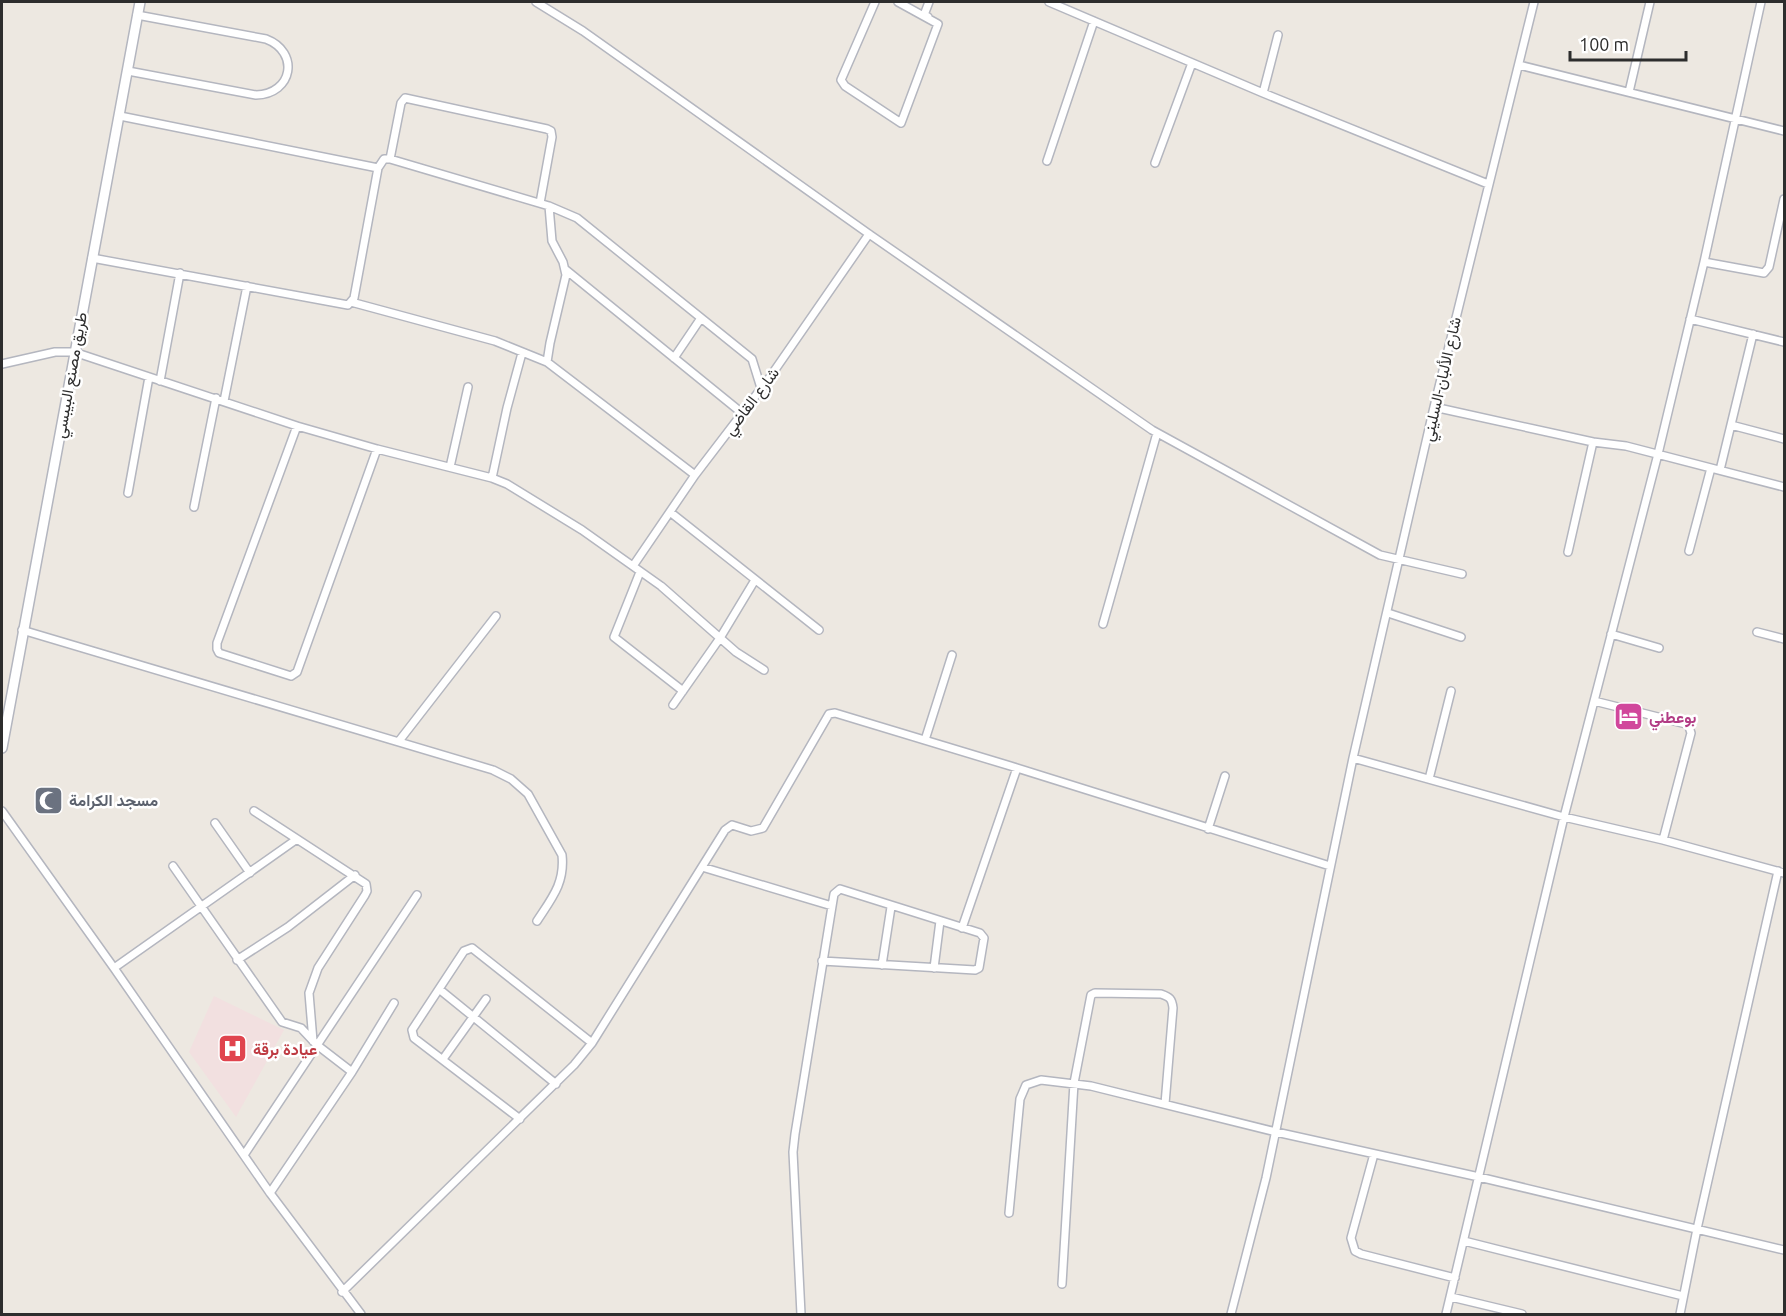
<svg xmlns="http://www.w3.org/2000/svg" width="1786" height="1316" viewBox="0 0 1786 1316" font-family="Ubuntu,Vazirmatn,sans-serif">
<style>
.medical{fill:#f2e0e0}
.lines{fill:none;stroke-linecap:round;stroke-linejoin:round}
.street-casing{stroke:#b4b6bf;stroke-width:10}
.secondary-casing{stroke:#b4b6bf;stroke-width:12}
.street{stroke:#fff;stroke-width:7}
.secondary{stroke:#fff;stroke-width:9}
.labels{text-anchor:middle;stroke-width:5;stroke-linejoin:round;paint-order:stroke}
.street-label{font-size:16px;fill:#2d2d2d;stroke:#fff}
.hotel-label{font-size:16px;font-weight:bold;fill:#b23c85;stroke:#fff;text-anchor:start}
.worship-label{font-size:16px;font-weight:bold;fill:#5b616d;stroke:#fff;text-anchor:start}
.health-label{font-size:16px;font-weight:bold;fill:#be3a42;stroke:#fff;text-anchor:start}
</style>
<rect width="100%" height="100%" fill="#ede8e1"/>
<path class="medical" d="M 214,996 L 284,1030 L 236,1117 L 189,1052 Z"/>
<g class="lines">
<defs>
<path id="street" d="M 536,2 L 583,31 L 869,234 L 1152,430 L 1380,555 L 1462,574
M 875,2 L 841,80 L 845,86 L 901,123
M 898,2 L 938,24 L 901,123
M 1049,2 L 1263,93 L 1488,184
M 928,17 L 924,15 L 929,2
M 1519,65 L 1784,131
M 128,71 L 256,95 C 293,94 300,52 266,39 L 137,15
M 1629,92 L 1650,2
M 1263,93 L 1278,35
M 120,116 L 378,168
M 390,159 L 401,103 L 405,98 L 547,129 L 551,131 L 552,137 L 540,203
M 1047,161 L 1094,21
M 1155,163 L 1192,63
M 92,258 L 348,305 L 354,298 L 378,168 L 384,159 L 390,159 L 549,206 L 577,218 L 752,359 L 761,388
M 1704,262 L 1764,273 L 1769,267 L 1784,199
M 566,270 L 742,413
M 351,302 L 495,341 L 547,362 L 695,475
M 1690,319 L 1784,342
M 674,358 L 701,318
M 547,362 L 550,343 L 566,275 L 563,262 L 552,241 L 549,206
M 2,364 L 55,352 L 74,352 L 297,426 L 377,449 L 492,478 L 507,408 L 522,353
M 160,381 L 180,273
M 224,401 L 247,286
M 1434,407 L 1593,442 L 1626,446 L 1784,487
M 1731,425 L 1784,439
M 297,426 L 217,643 L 217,649 L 219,653 L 291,676 L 297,672 L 377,449
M 450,467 L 468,387
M 1720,470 L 1753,334
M 492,478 L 507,484 L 582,530 L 661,586 L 736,652 L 764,670
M 128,493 L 149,377
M 194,507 L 216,398
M 670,512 L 819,630
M 1689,551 L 1711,468
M 1568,552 L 1593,442
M 633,566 L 695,475 L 770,377 L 869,234
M 640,572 L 614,637 L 683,691
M 1388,613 L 1461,637
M 1103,624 L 1157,433
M 22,630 L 493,770 L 511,779 L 528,794 L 562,855 C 565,883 552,898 537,921
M 1757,632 L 1784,639
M 1611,634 L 1659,648
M 1594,701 L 1686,724 L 1689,727 L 1691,733 L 1663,840
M 673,705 L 720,638 L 755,580
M 925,740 L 952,655
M 399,741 L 496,616
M 1353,758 L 1434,407 L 1534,2
M 1429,779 L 1451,691
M 2,811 L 114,968 L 270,1193 L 361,1314
M 254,811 L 366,884 L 367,891 L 365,895 L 318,968 L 309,993 L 313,1041
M 215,823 L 250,873
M 1208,829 L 1225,776
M 173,866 L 282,1022 L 301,1028 L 317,1045 L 352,1072
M 702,867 L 832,906
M 962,928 L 1017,768
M 237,960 L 288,927 L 355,875
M 882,965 L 891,907
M 114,968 L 297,839
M 934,968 L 940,921
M 439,989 L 556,1084
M 443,1059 L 486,999
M 520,1119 L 414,1038 L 412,1030 L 464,951 L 472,948 L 592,1043
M 1374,1154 L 1351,1238 L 1355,1251 L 1361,1254 L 1455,1278
M 244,1155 L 417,895
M 270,1193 L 352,1072 L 394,1003
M 1009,1213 L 1020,1099 L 1026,1085 L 1041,1080 L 1091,1086 L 1276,1132 L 1479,1177 L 1784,1250
M 1464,1241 L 1683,1296
M 1062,1284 L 1074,1083 L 1091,995 L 1095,993 L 1161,994 C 1170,997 1172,999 1173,1008 L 1165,1104
M 342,1292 L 574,1065 L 592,1043 L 725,830 L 732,825 L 751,831 L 763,828 L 829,714 L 835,713 L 1017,768 L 1330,866
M 1451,1297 L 1522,1314
M 801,1314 L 793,1152 L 795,1134 L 834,894 L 840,889 L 980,933 L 984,938 L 979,968 L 975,970 L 822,961
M 1231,1314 L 1266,1178 L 1353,758 L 1564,817 L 1663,840 L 1784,873
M 1446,1314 L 1564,817 L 1658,454 L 1704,262 L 1761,2
M 1680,1314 L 1697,1229 L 1778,871"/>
<path id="secondary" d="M 2,748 L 140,2"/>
</defs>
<use href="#street" class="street-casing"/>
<use href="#secondary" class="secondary-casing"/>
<use href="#street" class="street"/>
<use href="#secondary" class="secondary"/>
</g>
<defs>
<symbol id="hotel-square" viewBox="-11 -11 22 22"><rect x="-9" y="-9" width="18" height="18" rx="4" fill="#d1479c" stroke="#fff"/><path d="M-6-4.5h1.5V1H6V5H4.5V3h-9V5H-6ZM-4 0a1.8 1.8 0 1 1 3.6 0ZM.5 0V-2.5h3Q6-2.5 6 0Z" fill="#fff"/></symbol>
<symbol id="mosque-square" viewBox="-11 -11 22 22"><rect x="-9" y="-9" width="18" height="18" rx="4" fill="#6b7280" stroke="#fff"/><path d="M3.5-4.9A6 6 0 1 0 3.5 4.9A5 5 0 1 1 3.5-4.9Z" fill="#fff"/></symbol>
<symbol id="hospital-square" viewBox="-11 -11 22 22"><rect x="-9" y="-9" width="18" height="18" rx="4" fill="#e0444e" stroke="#fff"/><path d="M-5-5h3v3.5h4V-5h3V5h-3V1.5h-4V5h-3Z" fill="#fff"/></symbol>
</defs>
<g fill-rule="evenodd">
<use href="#hotel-square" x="1612" y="700" width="33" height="33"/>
<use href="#mosque-square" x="32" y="784" width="33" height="33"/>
<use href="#hospital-square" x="216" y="1032" width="33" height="33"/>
</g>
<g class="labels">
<g class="street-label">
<text transform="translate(70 375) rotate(-80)" y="6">طريق مصنع البيبسي</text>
<text transform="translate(1441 379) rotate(-77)" y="6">شارع الألبان-السليني</text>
<text transform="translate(751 401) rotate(-53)" y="6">شارع القاضي</text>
</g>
<g class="hotel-label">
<text x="1649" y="723">بوعطني</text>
</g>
<g class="worship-label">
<text x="69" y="806">مسجد الكرامة</text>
</g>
<g class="health-label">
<text x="253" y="1055">عيادة برقة</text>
</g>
</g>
<rect width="1786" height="1316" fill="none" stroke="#2d2d2d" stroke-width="6"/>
<path d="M1570 51v9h116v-9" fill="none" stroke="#2d2d2d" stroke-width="3"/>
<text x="1579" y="51" font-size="18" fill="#2d2d2d" stroke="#ffffff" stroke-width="4.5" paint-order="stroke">100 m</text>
</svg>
